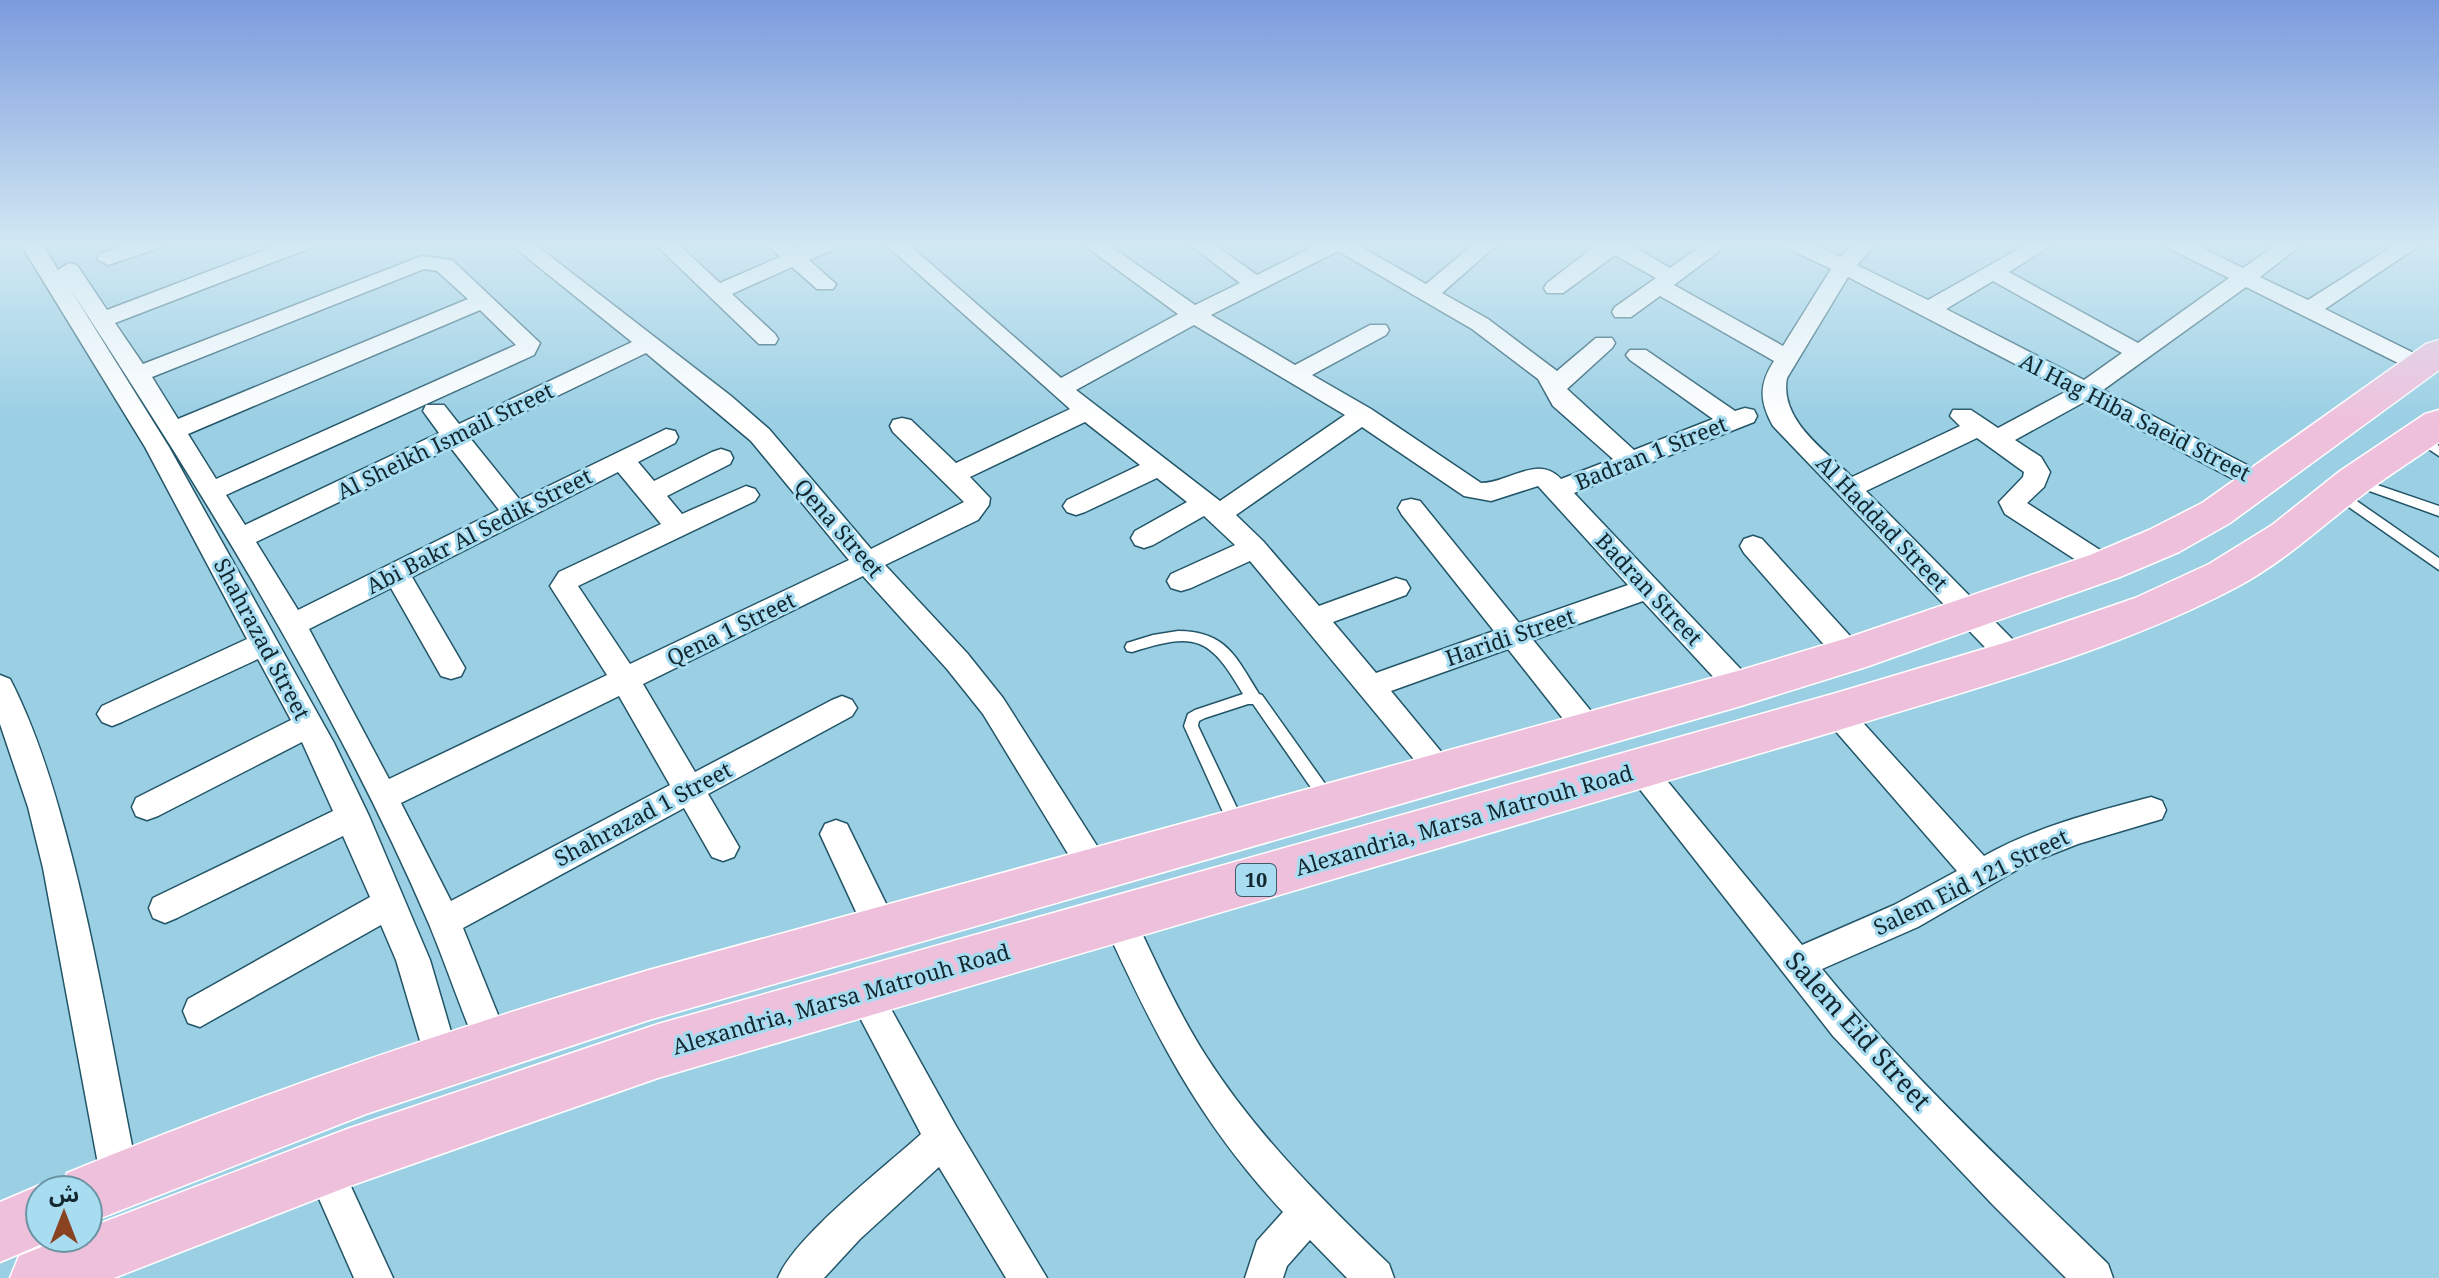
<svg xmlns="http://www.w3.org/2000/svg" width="2439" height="1278" viewBox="0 0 2439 1278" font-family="'Noto Serif','Noto Sans Arabic',serif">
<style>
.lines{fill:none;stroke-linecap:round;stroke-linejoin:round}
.lane-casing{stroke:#225567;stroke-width:3}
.street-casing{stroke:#225567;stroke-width:3}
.primary-casing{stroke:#fff;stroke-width:3}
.lane{fill:#fff;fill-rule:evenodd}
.street{fill:#fff;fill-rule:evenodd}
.primary{fill:#efc0dc;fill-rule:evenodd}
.labels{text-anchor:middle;stroke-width:6;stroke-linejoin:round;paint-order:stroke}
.shield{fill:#a7dcf1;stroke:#3f5d69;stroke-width:2}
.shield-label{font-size:20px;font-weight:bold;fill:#12272f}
.street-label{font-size:22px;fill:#12272f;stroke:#a7dcf1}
.near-street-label{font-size:26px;fill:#12272f;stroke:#a7dcf1}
</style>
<rect width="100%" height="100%" fill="#9acfe4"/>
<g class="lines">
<defs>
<path id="lane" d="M 2419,433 L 2439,446 L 2439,456 L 2415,440 L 2413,437 Z
M 2354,477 L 2439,506 L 2439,516 L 2350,484 L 2348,481 Z
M 2338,488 L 2439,558 L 2439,570 L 2333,496 L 2332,493 L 2333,490 Z
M 1178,631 C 1226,631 1236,657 1259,694 L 1262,695 L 1333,795 L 1336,800 L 1333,805 L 1328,807 L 1323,805 L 1253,704 L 1248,704 L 1205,718 L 1199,721 L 1198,726 L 1246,827 L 1244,832 L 1238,834 L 1232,832 L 1184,726 L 1188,714 L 1195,710 L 1243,694 C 1210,637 1196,631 1132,652 L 1127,651 L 1125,647 L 1127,643 L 1153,635 Z"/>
<path id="street" d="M 20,243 L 42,243 L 58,270 L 69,263 L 77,265 L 107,310 L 283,243 L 313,243 L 310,248 L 115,323 L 143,364 L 422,256 L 452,260 L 540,343 L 534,355 L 226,495 L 245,525 L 439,433 L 423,411 L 426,405 L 444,405 L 459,424 L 632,342 L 509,243 L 533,243 L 731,396 L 769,429 L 871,549 L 964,502 L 893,432 L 890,426 L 893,420 L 902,418 L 911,420 L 956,463 L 1070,409 L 884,243 L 907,243 L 1061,378 L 1178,314 L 1081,243 L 1106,243 L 1195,305 L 1240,283 L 1188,243 L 1212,243 L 1257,275 L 1321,243 L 1354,243 L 1426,284 L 1475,243 L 1499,243 L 1442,293 L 1488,319 L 1557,371 L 1596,338 L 1612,338 L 1615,343 L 1612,348 L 1567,389 L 1634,450 L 1713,419 L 1630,360 L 1626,355 L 1630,350 L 1646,350 L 1735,411 L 1745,408 L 1754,410 L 1757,416 L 1754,422 L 1574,493 L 1751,680 L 1755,688 L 1751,696 L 1741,700 L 1731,696 L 1643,601 L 1533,640 L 1599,721 L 1604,730 L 1599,739 L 1589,742 L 1579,739 L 1508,649 L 1391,691 L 1457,771 L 1453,780 L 1442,784 L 1431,780 L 1250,561 L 1191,588 L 1181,591 L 1171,588 L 1167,581 L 1171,574 L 1235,545 L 1204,516 L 1153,545 L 1144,548 L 1135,545 L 1131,538 L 1135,531 L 1187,502 L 1157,478 L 1085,512 L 1076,515 L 1067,512 L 1063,506 L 1067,500 L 1140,465 L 1085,422 L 970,477 L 990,498 L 989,505 L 978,520 L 885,565 L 967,653 L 1003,698 L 1106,860 L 1111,870 L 1106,880 L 1095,884 L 1084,880 L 983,714 L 947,669 L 863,576 L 643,684 L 695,772 L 832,700 L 842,696 L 852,700 L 857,708 L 852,716 L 708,794 L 739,847 L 734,857 L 723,861 L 712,857 L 684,808 L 463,928 L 509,1042 L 504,1054 L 492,1059 L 480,1054 C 461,1011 447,967 429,924 C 333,701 201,490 69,287 L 169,447 L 334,743 L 369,816 L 430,960 L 459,1059 L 453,1071 L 441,1076 L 429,1071 L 396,960 L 381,925 L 200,1027 L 188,1023 L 183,1011 L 188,999 L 370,897 L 343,836 L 177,918 L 165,923 L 153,918 L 149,908 L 153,898 L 333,811 L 302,742 L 158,816 L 147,820 L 136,816 L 132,807 L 136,798 L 291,720 L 258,659 L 122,722 L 112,726 L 102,722 L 97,714 L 102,706 L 247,639 L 145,447 ZM 1338,251 L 1472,329 L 1538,379 L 1553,406 L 1613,459 L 1561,479 C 1538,454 1508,483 1481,483 L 1371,409 L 1312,375 L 1386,335 L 1389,330 L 1386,325 L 1370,325 L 1295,365 L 1211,315 ZM 424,269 L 437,271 L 468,299 L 178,419 L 152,377 ZM 480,310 L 516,345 L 216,479 L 188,434 ZM 1194,325 L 1345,415 L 1220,501 L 1076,390 ZM 646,353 L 751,441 L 849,560 L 630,664 L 578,586 L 755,501 L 759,495 L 755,489 L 746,486 L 682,514 L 667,496 L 730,464 L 733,458 L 730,452 L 721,449 L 712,452 L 654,481 L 638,462 L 675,443 L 678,437 L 675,431 L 666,429 L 520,500 L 470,438 ZM 1362,427 L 1464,496 L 1491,501 L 1538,486 L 1628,585 L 1519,623 L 1420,501 L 1411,499 L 1402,501 L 1398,508 L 1402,515 L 1494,631 L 1376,673 L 1333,622 L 1406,595 L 1410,588 L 1406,581 L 1396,578 L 1319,606 L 1263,541 L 1236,515 ZM 451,448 L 499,510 L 298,610 L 256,542 ZM 618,472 L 661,524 L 559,572 L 550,586 L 607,675 L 389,779 L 309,629 L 391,588 L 441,676 L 451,679 L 461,676 L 465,668 L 412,577 ZM 619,696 L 670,785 L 451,901 L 401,803 Z
M 132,243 L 162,243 L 159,248 L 108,265 L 97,259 L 100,254 Z
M 654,243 L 677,243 L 720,283 L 780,257 L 766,243 L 790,243 L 797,249 L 812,243 L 840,243 L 837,248 L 809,260 L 836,284 L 833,289 L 817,289 L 792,267 L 732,294 L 775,334 L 778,339 L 775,344 L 759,344 Z
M 1599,243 L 1628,243 L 1670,268 L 1705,243 L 1730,243 L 1674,285 L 1783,346 L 1831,269 L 1787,248 L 1784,243 L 1811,243 L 1841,257 L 1854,243 L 1877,243 L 1857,265 L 1928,300 L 2029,243 L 2055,243 L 2009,272 L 2138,343 L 2229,278 L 2168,248 L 2165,243 L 2192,243 L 2243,268 L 2279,243 L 2304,243 L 2260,277 L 2308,300 L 2398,243 L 2423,243 L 2325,309 L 2430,361 L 2434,366 L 2430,371 L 2414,371 L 2246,287 L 2103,390 L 2270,477 L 2274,483 L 2270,489 L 2261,492 L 2252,489 L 2086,401 L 2015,440 L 2041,457 L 2050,472 L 2044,487 L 2027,503 L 2114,559 L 2118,566 L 2114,573 L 2105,576 L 2096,573 L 2005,514 L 1999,502 L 2023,477 L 2024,472 L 1977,438 L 1866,491 L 2023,650 L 2027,658 L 2023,666 L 2013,669 L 2003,666 L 1773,426 C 1759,401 1759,384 1774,361 L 1660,296 L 1631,317 L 1615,317 L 1612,312 L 1615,307 L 1656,278 L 1615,255 L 1563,293 L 1547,293 L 1544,288 L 1547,283 ZM 1848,277 L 2067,391 L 1998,428 L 1971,410 L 1953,410 L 1950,416 L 1960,426 L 1852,477 C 1825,450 1779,420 1787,378 ZM 1993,281 L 2122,353 L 2084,380 L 1946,309 Z
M 1753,536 L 1762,539 L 1860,647 L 1864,655 L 1860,663 L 1850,666 L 1840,663 L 1744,553 L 1740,546 L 1744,539 Z
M 0,675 L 10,679 C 35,727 52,782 66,834 C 97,948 115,1064 139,1180 L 133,1193 L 120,1199 L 107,1193 L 101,1180 L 43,868 L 28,807 L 0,724 Z
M 1836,700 L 1846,704 L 1984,856 C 2036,827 2094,812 2151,797 L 2162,801 L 2166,810 L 2162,819 L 2078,844 L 2027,864 L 1918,927 L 1822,969 C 1908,1074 2010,1169 2108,1264 L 2113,1278 L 2066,1278 L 1992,1204 L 1833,1036 L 1624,769 L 1628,760 L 1639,756 L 1650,760 L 1802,945 L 1894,905 L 1957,871 L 1826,720 L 1821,712 L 1826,704 Z
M 836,820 L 847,824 L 894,920 L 898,931 L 894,942 L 882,946 L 870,942 L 820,834 L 825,824 Z
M 1118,904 L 1130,908 C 1154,958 1176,1009 1206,1056 C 1256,1134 1322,1200 1389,1264 L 1394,1278 L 1347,1278 L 1310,1240 L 1287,1266 L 1283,1278 L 1245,1278 L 1257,1241 L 1283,1212 C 1197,1119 1154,1033 1102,919 L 1106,908 Z
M 864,977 L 876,982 L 956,1126 L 1047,1278 L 1006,1278 L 939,1167 L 860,1239 L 824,1278 L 778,1278 C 794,1237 885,1167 921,1134 L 847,993 L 852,982 Z
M 323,1149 L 336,1154 L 393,1278 L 354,1278 L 305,1167 L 310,1154 Z"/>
<path id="primary" d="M 2439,340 L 2439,370 L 2230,523 L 2179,552 L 2120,577 L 1866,667 L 1741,706 L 649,1020 L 366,1114 L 88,1223 L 88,1190 L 60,1190 L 67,1173 C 258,1094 452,1028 649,970 L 1741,670 L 1844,639 L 2090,555 L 2149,530 L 2202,503 L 2426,344 Z
M 2439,410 L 2439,442 C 2416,458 2392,473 2369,490 C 2325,523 2286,561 2237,587 C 2112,653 1970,689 1836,731 L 658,1078 L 347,1187 L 114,1278 L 10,1278 L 19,1256 L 64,1238 L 88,1238 L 88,1228 L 347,1129 L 658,1024 L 1836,693 L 2007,642 L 2135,598 L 2209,564 L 2272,525 L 2340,471 L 2425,414 Z
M 40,1185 L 51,1190 L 40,1190 L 40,1238 L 56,1238 L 0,1262 L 0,1202 Z"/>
</defs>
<use href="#lane" class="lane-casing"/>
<use href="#street" class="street-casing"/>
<use href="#primary" class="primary-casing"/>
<use href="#lane" class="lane"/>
<use href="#street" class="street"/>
<use href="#primary" class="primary"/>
</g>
<linearGradient id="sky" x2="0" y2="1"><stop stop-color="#7c9bdd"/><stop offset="0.58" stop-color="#d2e9f3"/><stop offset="1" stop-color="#d2e9f3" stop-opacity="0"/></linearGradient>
<rect width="2439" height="422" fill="url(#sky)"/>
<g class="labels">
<rect class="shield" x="1236" y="864" width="40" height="32" rx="6"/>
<g class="shield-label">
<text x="1256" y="887">10</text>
</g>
<g class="street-label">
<text transform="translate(2135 417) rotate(27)" y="8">Al Hag Hiba Saeid Street</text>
<text transform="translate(445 441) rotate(-26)" y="8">Al Sheikh Ismail Street</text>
<text transform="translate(1651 453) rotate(-22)" y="8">Badran 1 Street</text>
<text transform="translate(1882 523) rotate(46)" y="8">Al Haddad Street</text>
<text transform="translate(839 528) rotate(49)" y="8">Qena Street</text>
<text transform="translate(479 531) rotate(-27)" y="8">Abi Bakr Al Sedik Street</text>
<text transform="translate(1649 589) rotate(47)" y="8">Badran Street</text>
<text transform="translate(731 629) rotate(-26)" y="8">Qena 1 Street</text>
<text transform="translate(1510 637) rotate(-19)" y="8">Haridi Street</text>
<text transform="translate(262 639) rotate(62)" y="8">Shahrazad Street</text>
<text transform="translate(643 814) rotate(-28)" y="8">Shahrazad 1 Street</text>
<text transform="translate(1464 820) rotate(-16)" y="8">Alexandria, Marsa Matrouh Road</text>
<text transform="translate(1971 882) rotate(-26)" y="8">Salem Eid 121 Street</text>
<text transform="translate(841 999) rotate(-16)" y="8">Alexandria, Marsa Matrouh Road</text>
</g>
<g class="near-street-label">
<text transform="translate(1858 1031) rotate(48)" y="9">Salem Eid Street</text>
</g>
</g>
<g transform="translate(64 1214)"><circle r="38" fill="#a7dcf1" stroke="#6b94a3" stroke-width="2"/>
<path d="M0-6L14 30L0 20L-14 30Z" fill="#8a4321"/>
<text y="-12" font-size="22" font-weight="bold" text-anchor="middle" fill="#12272f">ش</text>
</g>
</svg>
